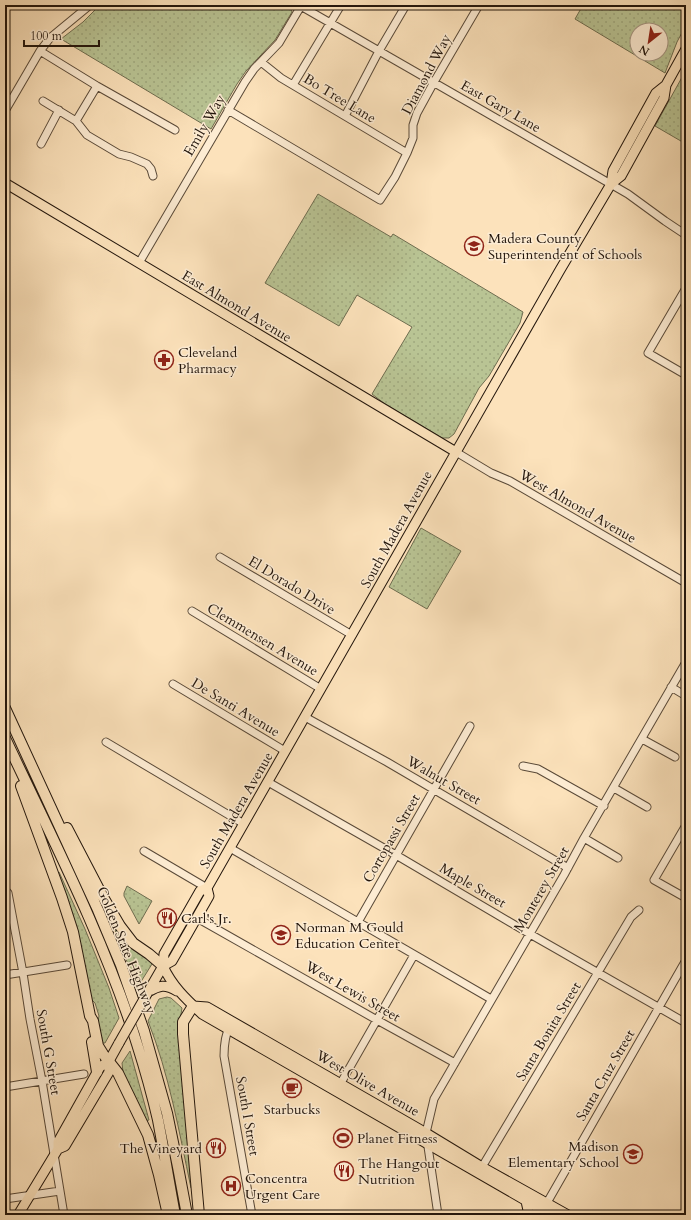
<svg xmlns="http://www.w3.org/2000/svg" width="691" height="1220" viewBox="0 0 691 1220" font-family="Cardo,serif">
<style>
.grass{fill:url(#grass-dots);stroke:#6e6d50;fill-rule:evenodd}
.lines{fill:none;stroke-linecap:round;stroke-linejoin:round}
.minor-casing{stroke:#594938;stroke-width:9}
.major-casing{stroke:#23160c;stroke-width:11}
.highway-casing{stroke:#23160c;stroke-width:12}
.minor{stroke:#fdecd3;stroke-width:7}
.major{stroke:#fce2bb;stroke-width:9}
.highway{stroke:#fce2bb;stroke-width:10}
.major-bridge-casing{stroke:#23160c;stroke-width:11;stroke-linecap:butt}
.major-bridge{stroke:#fce2bb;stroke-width:9}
.labels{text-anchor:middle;stroke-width:3;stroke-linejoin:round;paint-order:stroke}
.street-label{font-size:14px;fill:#23160c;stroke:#fdecd3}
.poi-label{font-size:14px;fill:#23160c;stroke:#fdecd3;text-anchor:start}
</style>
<defs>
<pattern id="grass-dots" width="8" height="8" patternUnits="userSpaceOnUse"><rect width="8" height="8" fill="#b9c494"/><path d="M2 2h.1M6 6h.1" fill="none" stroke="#9fa87e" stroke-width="1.8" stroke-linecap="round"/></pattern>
</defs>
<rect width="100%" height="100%" fill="#fce2bb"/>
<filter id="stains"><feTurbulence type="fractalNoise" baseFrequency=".005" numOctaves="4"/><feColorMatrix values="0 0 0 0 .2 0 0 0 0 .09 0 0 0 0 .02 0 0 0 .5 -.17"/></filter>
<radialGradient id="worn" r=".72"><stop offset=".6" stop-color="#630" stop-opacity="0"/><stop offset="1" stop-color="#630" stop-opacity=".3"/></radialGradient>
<path class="grass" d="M 100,5 L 289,5 L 292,12 L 275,40 L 246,71 L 237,84 L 211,129 L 61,39 L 83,22 Z
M 583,5 L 686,5 L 686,25 L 677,42 L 665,73 L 575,19 ZM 637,30 L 661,30 L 661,54 L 637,54 Z
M 686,70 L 686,144 L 655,126 Z
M 318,194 L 391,237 L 393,234 L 523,312 L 520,323 L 489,376 L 479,388 L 454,434 L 449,438 L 442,438 L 385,404 L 372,394 L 412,327 L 357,295 L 339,326 L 265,283 Z
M 421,528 L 461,551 L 427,609 L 389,587 Z
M 59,872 L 85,929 L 109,988 L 119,1018 L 105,1043 L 102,1043 L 98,1021 L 99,1016 L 95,1003 L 91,999 L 56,874 Z
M 127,886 L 152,901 L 139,924 L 124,896 L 124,893 Z
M 119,928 L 151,959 L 152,964 L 137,988 L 115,930 Z
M 167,997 L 171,998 L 182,1008 L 180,1020 L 194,1187 L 191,1188 C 179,1131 169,1074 148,1021 L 159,999 Z
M 130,1051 L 149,1120 L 145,1121 L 123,1072 L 122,1063 Z"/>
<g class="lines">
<defs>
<path id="minor" d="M 299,5 L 628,194 L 665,221 L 686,235
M 40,51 L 97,86 L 175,130
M 261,62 L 281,78 L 407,153
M 293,85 L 341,5
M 43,101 L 76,121 L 87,135 L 119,154 L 131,157 L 147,164 L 151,169 L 153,176
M 228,110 L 380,200 L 395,177 L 407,153 L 413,138 L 413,125 L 417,113 L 434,82 L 479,5
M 5,111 L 40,51 L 50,38 L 90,5
M 345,116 L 379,51 L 406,5
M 76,121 L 97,86
M 41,144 L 59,110
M 139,263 L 245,82 L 254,69 L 279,43 L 301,6
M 686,288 L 648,353 L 686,375
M 456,452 L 491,473 L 510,481 L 686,583
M 220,557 L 352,635
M 192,611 L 321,689
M 173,684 L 285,751
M 671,687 L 686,696
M 305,717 L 387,762 L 568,868
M 642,739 L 675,757
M 106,742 L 244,824
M 523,766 L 538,769 L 604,806
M 268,782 L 396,855 L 530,934 L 686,1023
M 614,788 L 647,807
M 686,825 L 654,880 L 686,898
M 584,838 L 618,858
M 230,848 L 491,999
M 144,851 L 207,888
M 5,890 L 8,893 L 23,973 L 30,1019 L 42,1081 L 64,1215
M 197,918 L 377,1020 L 455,1063
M 358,922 L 470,726
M 5,975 L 67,965
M 230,1025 C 225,1035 224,1045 224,1056 L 252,1215
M 5,1087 L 84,1074
M 338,1088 L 414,955
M 482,1167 L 631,917 L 639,910
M 5,1199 L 60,1191
M 438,1215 L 426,1133 L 434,1099 L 564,875 L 584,838 L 686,662
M 540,1215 L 686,960"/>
<path id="major" d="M 5,183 L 456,452
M 611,184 L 613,171 L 656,93 L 666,85 L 686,49
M 163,966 C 172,986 186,999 202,1014 L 551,1215
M 163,966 L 172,961 L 188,933 L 209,896 L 207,888
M 148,992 L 163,966 L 164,954 L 200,891 L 207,888 L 560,270 L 611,184 L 621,176 L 664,98 L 666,85
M 148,992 C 160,985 165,984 177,991
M 193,1006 L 207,1007 L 426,1133 L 482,1167 L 568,1215
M 58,1149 L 58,1142 L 100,1067 L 109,1061
M 526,1201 L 529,1215
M 18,1215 L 58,1149 L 65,1146 L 109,1072 L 109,1061 L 119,1043"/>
<path id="highway" d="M 5,708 L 98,910 L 121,965 L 144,1031 L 167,1113 L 178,1167 L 187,1215
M 5,738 C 52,838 104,938 137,1044 C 145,1069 152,1094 158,1120 C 164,1151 169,1183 175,1215
M 21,786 L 62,898 L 73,932 L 90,1016 L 93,1021 L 98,1046 L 103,1054 L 118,1073 L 148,1135 L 159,1175 L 168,1215
M 67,828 L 103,897 L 120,926 L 133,943 L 149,954 L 163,966
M 193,1006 L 183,1022 L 183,1034 L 199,1215
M 92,1042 L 97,1072"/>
</defs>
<use href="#minor" class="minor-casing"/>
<use href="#major" class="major-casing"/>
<use href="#highway" class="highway-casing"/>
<use href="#minor" class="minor"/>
<use href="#major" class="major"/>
<use href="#highway" class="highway"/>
<defs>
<path id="major-bridge" d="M 119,1043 L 148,992"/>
</defs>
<use href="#major-bridge" class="major-bridge-casing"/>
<use href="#major-bridge" class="major-bridge"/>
</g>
<defs>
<symbol id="school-ring" viewBox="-11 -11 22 22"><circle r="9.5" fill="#fdecd3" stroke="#8f2418" stroke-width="1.5"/><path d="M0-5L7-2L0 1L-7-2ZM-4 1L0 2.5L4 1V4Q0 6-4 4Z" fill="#8f2418"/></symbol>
<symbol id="pharmacy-ring" viewBox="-11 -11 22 22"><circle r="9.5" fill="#fdecd3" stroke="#8f2418" stroke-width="1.5"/><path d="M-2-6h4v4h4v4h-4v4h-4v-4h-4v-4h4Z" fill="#8f2418"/></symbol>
<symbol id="restaurant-ring" viewBox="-11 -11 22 22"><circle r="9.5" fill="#fdecd3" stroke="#8f2418" stroke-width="1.5"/><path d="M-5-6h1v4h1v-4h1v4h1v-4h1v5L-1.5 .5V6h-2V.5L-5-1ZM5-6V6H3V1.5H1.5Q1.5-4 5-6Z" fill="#8f2418"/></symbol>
<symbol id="cafe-ring" viewBox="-11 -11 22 22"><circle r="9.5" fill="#fdecd3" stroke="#8f2418" stroke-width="1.5"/><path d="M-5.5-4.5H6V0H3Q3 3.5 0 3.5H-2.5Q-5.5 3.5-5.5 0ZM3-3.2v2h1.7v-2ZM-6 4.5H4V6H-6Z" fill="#8f2418"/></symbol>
<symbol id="stadium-ring" viewBox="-11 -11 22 22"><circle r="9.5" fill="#fdecd3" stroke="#8f2418" stroke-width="1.5"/><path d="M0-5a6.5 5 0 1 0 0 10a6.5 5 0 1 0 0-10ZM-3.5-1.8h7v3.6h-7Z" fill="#8f2418"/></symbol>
<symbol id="hospital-ring" viewBox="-11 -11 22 22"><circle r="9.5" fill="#fdecd3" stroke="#8f2418" stroke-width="1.5"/><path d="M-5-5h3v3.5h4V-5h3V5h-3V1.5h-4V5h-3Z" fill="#8f2418"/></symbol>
</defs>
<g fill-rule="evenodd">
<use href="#school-ring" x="463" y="235" width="22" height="22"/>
<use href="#pharmacy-ring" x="153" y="349" width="22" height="22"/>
<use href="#restaurant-ring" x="156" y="907" width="22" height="22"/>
<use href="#school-ring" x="270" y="924" width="22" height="22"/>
<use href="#cafe-ring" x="281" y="1077" width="22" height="22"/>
<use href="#stadium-ring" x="332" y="1127" width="22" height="22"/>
<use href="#restaurant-ring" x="205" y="1137" width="22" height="22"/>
<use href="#school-ring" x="622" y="1143" width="22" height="22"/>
<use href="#restaurant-ring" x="333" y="1160" width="22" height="22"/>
<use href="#hospital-ring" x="220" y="1175" width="22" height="22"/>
</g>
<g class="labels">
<g class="street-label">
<text transform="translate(426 74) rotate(-62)" y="5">Diamond Way</text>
<text transform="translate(340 98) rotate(31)" y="5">Bo Tree Lane</text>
<text transform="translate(501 106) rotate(30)" y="5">East Gary Lane</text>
<text transform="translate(204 125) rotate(-60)" y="5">Emily Way</text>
<text transform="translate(237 306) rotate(31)" y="5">East Almond Avenue</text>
<text transform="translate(578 506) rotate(30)" y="5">West Almond Avenue</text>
<text transform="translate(396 529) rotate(-61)" y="5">South Madera Avenue</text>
<text transform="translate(292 585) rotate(31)" y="5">El Dorado Drive</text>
<text transform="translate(263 639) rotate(31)" y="5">Clemmensen Avenue</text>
<text transform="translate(236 707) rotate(31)" y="5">De Santi Avenue</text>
<text transform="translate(444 780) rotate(30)" y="5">Walnut Street</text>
<text transform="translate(236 810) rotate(-60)" y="5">South Madera Avenue</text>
<text transform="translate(391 838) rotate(-60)" y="5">Cortopassi Street</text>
<text transform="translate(473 885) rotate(30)" y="5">Maple Street</text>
<text transform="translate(541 889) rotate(-60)" y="5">Monterey Street</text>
<text transform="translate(127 950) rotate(68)" y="5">Golden State Highway</text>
<text transform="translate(353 991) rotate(30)" y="5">West Lewis Street</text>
<text transform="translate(548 1031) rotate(-59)" y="5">Santa Bonita Street</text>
<text transform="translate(49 1052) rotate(80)" y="5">South G Street</text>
<text transform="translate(605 1075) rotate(-60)" y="5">Santa Cruz Street</text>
<text transform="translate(368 1083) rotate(30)" y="5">West Olive Avenue</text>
<text transform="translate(248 1116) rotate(80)" y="5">South I Street</text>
</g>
<g class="poi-label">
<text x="488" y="243">Madera County<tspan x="488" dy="16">Superintendent of Schools</tspan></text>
<text x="178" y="357">Cleveland<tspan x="178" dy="16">Pharmacy</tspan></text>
<text x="181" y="923">Carl's Jr.</text>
<text x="295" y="932">Norman M Gould<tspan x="295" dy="16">Education Center</tspan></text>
<text x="292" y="1114" text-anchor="middle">Starbucks</text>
<text x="357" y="1143">Planet Fitness</text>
<text x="619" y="1151" text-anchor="end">Madison<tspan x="619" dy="16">Elementary School</tspan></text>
<text x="202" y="1153" text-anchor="end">The Vineyard</text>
<text x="358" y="1168">The Hangout<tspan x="358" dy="16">Nutrition</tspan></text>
<text x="245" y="1183">Concentra<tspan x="245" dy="16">Urgent Care</tspan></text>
</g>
</g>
<rect width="691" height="1220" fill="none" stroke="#fce2bb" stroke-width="20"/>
<rect x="6" y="6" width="679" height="1208" fill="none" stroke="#23160c" stroke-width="2"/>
<rect x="10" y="10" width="671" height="1200" fill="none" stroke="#23160c"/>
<g transform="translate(649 42) rotate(210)"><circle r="19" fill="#fdecd3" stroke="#a69683"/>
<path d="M0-3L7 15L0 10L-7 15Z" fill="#8f2418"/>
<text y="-6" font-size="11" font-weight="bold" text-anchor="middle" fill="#23160c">N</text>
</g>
<path d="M24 40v6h75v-6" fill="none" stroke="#23160c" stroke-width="2"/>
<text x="30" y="40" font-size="12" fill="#23160c" stroke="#fdecd3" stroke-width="3" paint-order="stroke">100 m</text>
<rect width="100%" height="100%" filter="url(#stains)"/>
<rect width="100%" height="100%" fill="url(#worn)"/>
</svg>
